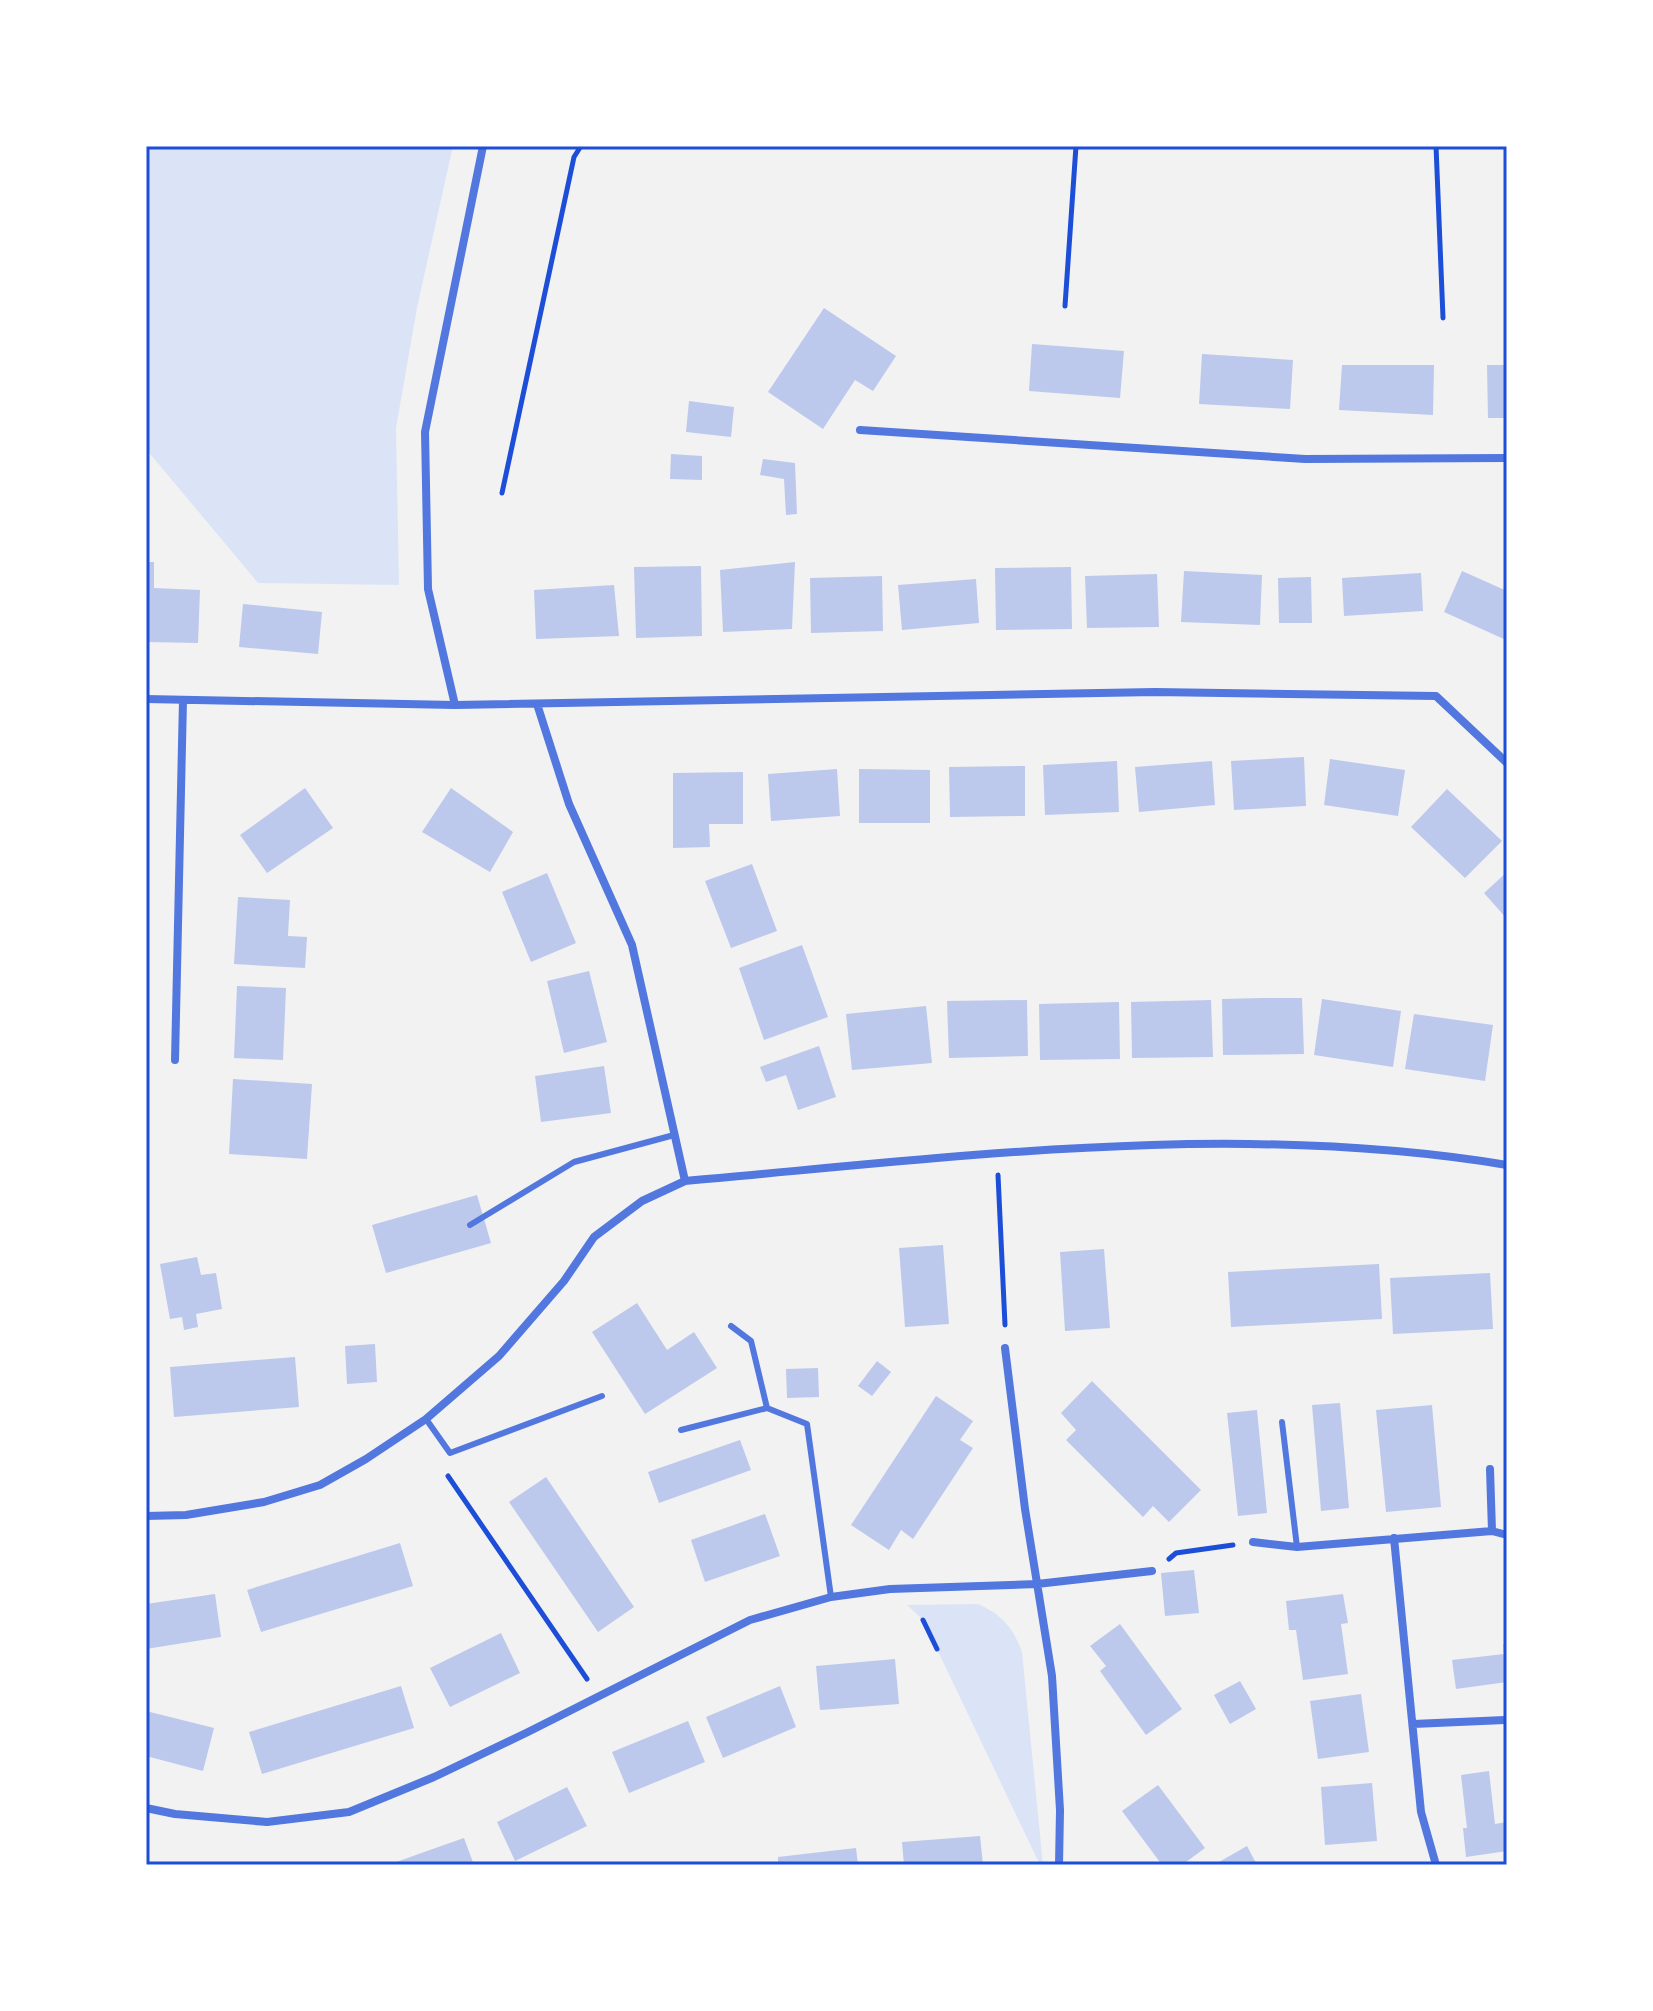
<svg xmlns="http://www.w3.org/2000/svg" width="1653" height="2011" viewBox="0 0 1653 2011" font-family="Quicksand,sans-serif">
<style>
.green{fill:#dbe4f7}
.building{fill:#bdc9ec}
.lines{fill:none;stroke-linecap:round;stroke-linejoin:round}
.path{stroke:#1d4ed8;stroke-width:5}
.service{stroke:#5277de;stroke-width:6}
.minor{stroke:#5277de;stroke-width:8}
.neatline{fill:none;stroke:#1d4ed8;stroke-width:3}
</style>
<rect width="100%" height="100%" fill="#f2f2f2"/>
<path class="green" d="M 146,146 L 453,146 L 417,308 L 396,428 L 399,585 L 258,583 L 146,449 Z
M 978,1604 C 1002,1615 1013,1627 1022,1652 L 1043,1865 L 1040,1865 L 923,1620 L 907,1605 Z"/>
<path class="building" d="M 824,308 L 896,356 L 873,391 L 855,380 L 823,429 L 768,392 Z
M 1032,344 L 1124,351 L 1120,398 L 1029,391 Z
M 1202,354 L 1293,360 L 1290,409 L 1199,404 Z
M 1342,365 L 1434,365 L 1433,415 L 1339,410 Z
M 1487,365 L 1507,365 L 1507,418 L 1488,418 Z
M 689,401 L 734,407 L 731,437 L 686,432 Z
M 671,454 L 702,456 L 702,480 L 670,479 Z
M 763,459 L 795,463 L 797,514 L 786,515 L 784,479 L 760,475 Z
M 146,562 L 154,562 L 154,588 L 200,590 L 198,643 L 146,642 Z
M 795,562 L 792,629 L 723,632 L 720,570 Z
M 701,566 L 702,636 L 636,638 L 634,567 Z
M 1071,567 L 1072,629 L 996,630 L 995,568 Z
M 1184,571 L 1262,575 L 1260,625 L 1181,622 Z
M 1462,571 L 1507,591 L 1506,640 L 1444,612 Z
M 1421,573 L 1423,611 L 1344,616 L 1342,578 Z
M 1157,574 L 1159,627 L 1087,628 L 1085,576 Z
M 882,576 L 883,631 L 811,633 L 810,578 Z
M 1311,577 L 1312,623 L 1279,623 L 1278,578 Z
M 976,579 L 979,623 L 902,630 L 898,585 Z
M 614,585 L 619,636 L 536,639 L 534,590 Z
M 243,604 L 322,612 L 318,654 L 239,647 Z
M 1304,757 L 1306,806 L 1234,810 L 1231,761 Z
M 1330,759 L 1405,770 L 1398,816 L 1324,805 Z
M 1117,761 L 1119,812 L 1045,815 L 1043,765 Z
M 1212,761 L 1215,805 L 1139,812 L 1135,767 Z
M 1025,766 L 1025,816 L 950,817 L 949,767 Z
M 837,769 L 840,816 L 771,821 L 768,774 Z
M 859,769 L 930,770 L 930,823 L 859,823 Z
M 743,772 L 743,824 L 709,824 L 710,847 L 673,848 L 673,773 Z
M 305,788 L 333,828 L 267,873 L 240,835 Z
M 451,788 L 513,832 L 490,872 L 422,832 Z
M 1447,789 L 1502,841 L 1465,878 L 1411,827 Z
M 752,864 L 777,931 L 731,948 L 705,881 Z
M 1507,872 L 1507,919 L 1484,893 Z
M 547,873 L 576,943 L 531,962 L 502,892 Z
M 238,897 L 290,900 L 288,936 L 307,937 L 305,968 L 234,964 Z
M 802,945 L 828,1017 L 764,1040 L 739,968 Z
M 589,971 L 607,1042 L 564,1053 L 547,981 Z
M 237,986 L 286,988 L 283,1060 L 234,1058 Z
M 1262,998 L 1302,998 L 1304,1054 L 1223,1055 L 1222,999 Z
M 1322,999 L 1401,1011 L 1393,1067 L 1314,1055 Z
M 1027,1000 L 1028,1056 L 949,1058 L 947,1001 Z
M 1211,1000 L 1213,1057 L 1132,1058 L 1131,1002 Z
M 1119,1002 L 1120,1059 L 1040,1060 L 1039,1004 Z
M 926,1006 L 932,1063 L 852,1070 L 846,1014 Z
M 1414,1014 L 1493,1025 L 1485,1081 L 1405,1069 Z
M 819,1046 L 836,1097 L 798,1110 L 786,1075 L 766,1082 L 760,1067 Z
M 604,1066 L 611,1113 L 541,1122 L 535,1076 Z
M 233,1079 L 312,1084 L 307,1159 L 229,1154 Z
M 477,1195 L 491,1243 L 386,1273 L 372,1225 Z
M 943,1245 L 949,1324 L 905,1327 L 899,1248 Z
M 1104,1249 L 1110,1328 L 1065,1331 L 1060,1252 Z
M 197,1257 L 201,1275 L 216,1273 L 222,1309 L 196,1314 L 198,1327 L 184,1330 L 182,1317 L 170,1319 L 160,1264 Z
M 1379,1264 L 1382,1319 L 1231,1327 L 1228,1272 Z
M 1490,1273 L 1493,1329 L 1393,1334 L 1390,1278 Z
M 637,1303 L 667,1350 L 694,1332 L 717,1368 L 645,1414 L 592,1332 Z
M 375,1344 L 377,1382 L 347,1384 L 345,1346 Z
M 295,1357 L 299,1407 L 174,1417 L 170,1367 Z
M 877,1361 L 891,1372 L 872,1396 L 858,1386 Z
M 818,1368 L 819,1397 L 787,1398 L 786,1369 Z
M 1092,1381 L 1201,1490 L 1169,1522 L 1153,1506 L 1143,1517 L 1066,1440 L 1076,1430 L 1061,1413 Z
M 936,1396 L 973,1421 L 960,1440 L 973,1448 L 913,1539 L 901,1530 L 889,1550 L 851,1525 Z
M 1340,1403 L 1349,1508 L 1321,1511 L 1312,1405 Z
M 1432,1405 L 1441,1507 L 1386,1512 L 1376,1410 Z
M 1257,1410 L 1267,1513 L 1238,1516 L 1227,1413 Z
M 740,1440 L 751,1470 L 659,1503 L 648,1472 Z
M 546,1477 L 634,1607 L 598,1632 L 509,1502 Z
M 765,1514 L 780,1556 L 705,1582 L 691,1540 Z
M 400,1543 L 413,1586 L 261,1632 L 247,1590 Z
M 1194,1570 L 1199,1613 L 1165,1616 L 1161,1573 Z
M 215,1594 L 221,1637 L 146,1649 L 146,1604 Z
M 1343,1594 L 1348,1623 L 1341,1624 L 1348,1674 L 1303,1680 L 1296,1630 L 1289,1630 L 1286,1601 Z
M 1120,1624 L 1182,1709 L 1146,1735 L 1100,1671 L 1106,1666 L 1090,1646 Z
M 501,1633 L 520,1673 L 450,1707 L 430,1668 Z
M 1507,1643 L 1507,1682 L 1456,1689 L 1452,1660 L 1504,1654 L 1503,1644 Z
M 895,1659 L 899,1704 L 820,1710 L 816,1666 Z
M 1240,1681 L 1256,1709 L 1230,1724 L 1214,1695 Z
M 401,1686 L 414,1728 L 262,1774 L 249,1732 Z
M 780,1686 L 796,1727 L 723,1758 L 706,1717 Z
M 1361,1694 L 1369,1752 L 1318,1759 L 1310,1701 Z
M 146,1711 L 214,1728 L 203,1771 L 146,1756 Z
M 688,1721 L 705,1762 L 629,1793 L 612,1752 Z
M 1489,1771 L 1495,1824 L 1507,1822 L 1507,1851 L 1466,1857 L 1463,1828 L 1467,1828 L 1461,1775 Z
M 1372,1783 L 1377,1841 L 1325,1845 L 1321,1787 Z
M 1158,1785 L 1205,1848 L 1182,1865 L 1162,1865 L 1122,1811 Z
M 567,1787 L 587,1826 L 515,1861 L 497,1822 Z
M 980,1836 L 983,1865 L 904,1865 L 902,1842 Z
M 464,1838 L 474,1865 L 388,1865 L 427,1851 Z
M 1247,1846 L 1257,1865 L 1221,1865 L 1219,1862 Z
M 856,1848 L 858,1865 L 778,1865 L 778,1857 Z"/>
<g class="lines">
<path class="path" d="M 1436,146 L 1443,318
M 1065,306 L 1076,146
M 502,493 L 574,157 L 581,146
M 998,1175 L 1005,1325
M 448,1476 L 587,1679
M 1169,1559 L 1176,1553 L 1233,1545
M 923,1620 L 937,1649"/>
<path class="service" d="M 470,1225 L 574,1162 L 674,1135
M 731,1326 L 751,1341 L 767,1408
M 426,1419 L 450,1453 L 602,1396
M 1282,1422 L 1297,1547
M 681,1430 L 767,1408 L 807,1424 L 831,1597"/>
<path class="minor" d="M 860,430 L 1305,459 L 1507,458
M 146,699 L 455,705 L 1155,692 L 1436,696 L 1507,763
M 537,704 L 569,804 L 632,945 L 685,1181
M 455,705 L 428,589 L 425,432 L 483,146
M 175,1060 L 183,700
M 1005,1348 L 1025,1509 L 1052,1676 L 1060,1810 L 1059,1865
M 1490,1469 L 1492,1531
M 146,1516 L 186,1515 L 264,1502 L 320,1485 L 366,1459 L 426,1419 L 499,1356 L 564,1281 L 594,1237 L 642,1201 L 685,1181 C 958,1157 1235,1120 1507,1165
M 1394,1538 L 1421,1812 L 1436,1865
M 1253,1542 L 1297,1547 L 1492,1531 L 1507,1535
M 1413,1724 L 1505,1720
M 146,1808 L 175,1814 L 267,1822 L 349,1812 L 434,1777 L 528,1732 L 750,1620 L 831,1597 L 890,1589 L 1037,1584 L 1152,1571"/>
</g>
<rect width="1653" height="2011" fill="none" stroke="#ffffff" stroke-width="296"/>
<rect x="148" y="148" width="1357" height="1715" class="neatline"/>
</svg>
